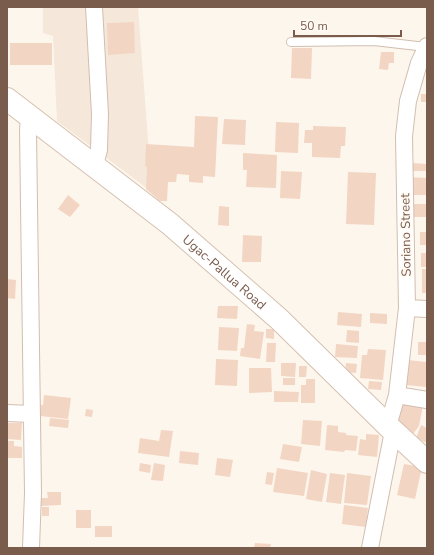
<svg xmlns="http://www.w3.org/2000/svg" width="434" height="555" viewBox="0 0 434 555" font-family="'Nunito Sans',sans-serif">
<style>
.residential{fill:#f5e8da}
.building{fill:#f3d5c3}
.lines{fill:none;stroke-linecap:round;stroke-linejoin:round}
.lane-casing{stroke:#d1beb0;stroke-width:10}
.street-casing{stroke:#d1beb0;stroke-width:18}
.secondary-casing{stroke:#d6c0b0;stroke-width:24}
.lane{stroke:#fff;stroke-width:8}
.street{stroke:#fff;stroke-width:16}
.secondary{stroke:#fff;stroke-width:22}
.labels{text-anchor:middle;stroke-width:3.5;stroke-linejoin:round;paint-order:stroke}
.street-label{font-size:13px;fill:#7a5c4d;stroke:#fffaf3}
</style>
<rect width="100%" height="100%" fill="#fdf6ec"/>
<path class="residential" d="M 43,7 L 138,7 L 152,192 L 57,121 L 53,36 L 43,33 Z"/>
<path class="building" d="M 134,22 L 135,53 L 108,55 L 107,23 Z
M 10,43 L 52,43 L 52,65 L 10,65 Z
M 292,48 L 312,48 L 311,79 L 291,78 Z
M 381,52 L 394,52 L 394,63 L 389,63 L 388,70 L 379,69 Z
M 421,94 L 427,94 L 427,102 L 421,102 Z
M 195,116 L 218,117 L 215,177 L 203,176 L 203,183 L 189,182 L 189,175 L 177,174 L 176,182 L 168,182 L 167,201 L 160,201 L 146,189 L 147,167 L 145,166 L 146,144 L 194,147 Z
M 224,119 L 246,120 L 245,145 L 222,144 Z
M 276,122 L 299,123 L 298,153 L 275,152 Z
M 313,126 L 346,127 L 345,146 L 341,146 L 340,158 L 312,157 L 312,143 L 304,143 L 305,130 L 313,130 Z
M 243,153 L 277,155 L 276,188 L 246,187 L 247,170 L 243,170 Z
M 412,163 L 427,164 L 427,171 L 412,171 Z
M 281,171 L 302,172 L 300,199 L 280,198 Z
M 348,172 L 376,173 L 374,225 L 346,224 Z
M 408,177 L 427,178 L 427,195 L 408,195 Z
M 68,195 L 80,205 L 70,217 L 58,209 Z
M 409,204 L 427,204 L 427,217 L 409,217 Z
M 219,206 L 229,207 L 229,226 L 218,225 Z
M 420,232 L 427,232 L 427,245 L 420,245 Z
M 243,235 L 262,236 L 261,262 L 242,262 Z
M 421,253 L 427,253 L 427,267 L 421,267 Z
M 422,269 L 427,269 L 427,293 L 422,293 Z
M 7,279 L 16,280 L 15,299 L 7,298 Z
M 218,306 L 238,306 L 237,319 L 217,318 Z
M 338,312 L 362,314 L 361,327 L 337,325 Z
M 370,313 L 387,314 L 387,324 L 370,323 Z
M 247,324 L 255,325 L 254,331 L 264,332 L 260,359 L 240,356 L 241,348 L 244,348 Z
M 219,327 L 239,328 L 237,351 L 218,350 Z
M 266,329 L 274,329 L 274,339 L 266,338 Z
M 347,330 L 359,331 L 359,343 L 346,342 Z
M 418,342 L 427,342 L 427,355 L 418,355 Z
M 267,343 L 276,343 L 275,362 L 266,362 Z
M 336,344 L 358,346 L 357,358 L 335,357 Z
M 368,349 L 386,350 L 383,380 L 360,378 L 362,355 L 367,355 Z
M 216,359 L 238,360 L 237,386 L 215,385 Z
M 407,360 L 427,362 L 427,387 L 405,385 Z
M 281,363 L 296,363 L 295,377 L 281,376 Z
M 346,363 L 357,364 L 356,373 L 345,372 Z
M 299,366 L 307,366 L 306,377 L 299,377 Z
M 249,368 L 271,368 L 272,392 L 249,393 Z
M 283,378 L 295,378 L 295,385 L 283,385 Z
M 306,379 L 315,379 L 315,403 L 301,403 L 301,385 L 306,385 Z
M 369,381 L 382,382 L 381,390 L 368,389 Z
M 274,391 L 299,392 L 298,402 L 274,402 Z
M 44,395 L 71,398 L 68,419 L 40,416 L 41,405 L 43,405 Z
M 397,403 L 414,406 L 415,404 L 423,405 L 419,426 L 413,434 L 393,418 Z
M 86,409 L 93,410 L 92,417 L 85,416 Z
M 50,418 L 69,420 L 68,428 L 49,426 Z
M 303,420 L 322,421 L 320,446 L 301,444 Z
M 7,423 L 22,423 L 21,440 L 7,439 Z
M 327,425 L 338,426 L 338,432 L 346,433 L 346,435 L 358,436 L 356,451 L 345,450 L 344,452 L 325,450 Z
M 421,425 L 427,428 L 427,443 L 416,438 Z
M 161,430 L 173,431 L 169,457 L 138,453 L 140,438 L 159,441 Z
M 366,434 L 379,435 L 377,457 L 358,455 L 360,439 L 366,440 Z
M 7,441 L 14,441 L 14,446 L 22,447 L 22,458 L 7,458 Z
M 283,444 L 302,447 L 299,462 L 280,459 Z
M 180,451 L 199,453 L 198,465 L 179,463 Z
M 217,458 L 233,460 L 230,477 L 215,475 Z
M 140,463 L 151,465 L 150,473 L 139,471 Z
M 154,463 L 165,465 L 163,481 L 151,480 Z
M 404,464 L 422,467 L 415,499 L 397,495 Z
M 277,468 L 308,473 L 304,496 L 273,492 Z
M 311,470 L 327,474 L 322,502 L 306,499 Z
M 267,472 L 274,473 L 272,485 L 265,484 Z
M 330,473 L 345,475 L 341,504 L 326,502 Z
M 347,473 L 371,476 L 367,505 L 344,503 Z
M 47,492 L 61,492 L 61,505 L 41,506 L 41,498 L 48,498 Z
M 344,505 L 368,508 L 366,527 L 342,524 Z
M 42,507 L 49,507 L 49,516 L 42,516 Z
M 76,510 L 91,510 L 91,528 L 76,528 Z
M 95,526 L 112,526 L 112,537 L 95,537 Z
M 255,543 L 271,544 L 270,548 L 254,548 Z"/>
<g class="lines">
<defs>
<path id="lane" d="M 291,42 L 374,41 L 426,47"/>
<path id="street" d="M 94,7 L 100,114 L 99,150 L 95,165
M 29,116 L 28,131 L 33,493 L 31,548
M 407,308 L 427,309
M 397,395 L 427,400
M 7,413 L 32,414
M 388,426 L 397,395 L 407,308 L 404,136 L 408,101 L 419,63 L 427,46
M 370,548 L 393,431"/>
<g id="secondary">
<path id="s1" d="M 7,99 L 170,224 L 279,319 L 388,426 L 427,462"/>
</g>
</defs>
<use href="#lane" class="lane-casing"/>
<use href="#street" class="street-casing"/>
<use href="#secondary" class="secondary-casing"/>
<use href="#lane" class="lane"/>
<use href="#street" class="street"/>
<use href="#secondary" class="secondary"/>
</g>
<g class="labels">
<g class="street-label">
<text transform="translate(405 235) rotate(-91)" y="5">Soriano Street</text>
<text dy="5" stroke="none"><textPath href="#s1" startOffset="278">Ugac-Pallua Road</textPath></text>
</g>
</g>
<rect width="434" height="555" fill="none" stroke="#7a5c4d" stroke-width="16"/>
<path d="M294 30v6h107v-6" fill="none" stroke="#7a5c4d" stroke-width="2"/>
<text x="300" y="30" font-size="12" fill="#7a5c4d" stroke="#fffaf3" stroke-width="3" paint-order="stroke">50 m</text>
</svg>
